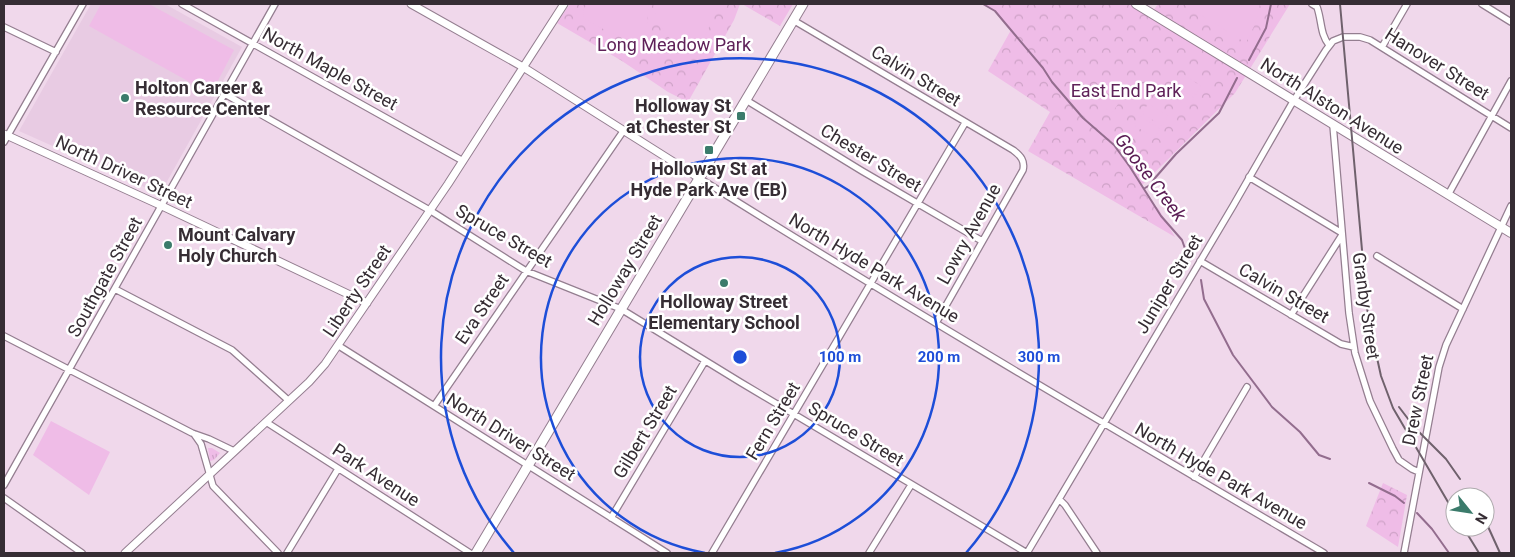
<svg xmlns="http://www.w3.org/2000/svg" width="1515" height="557" viewBox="0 0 1515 557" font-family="Roboto,sans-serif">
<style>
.built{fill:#e8cbe3}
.grass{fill:url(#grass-tufts)}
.park{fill:url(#park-crowns)}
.pitch{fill:#efbce7}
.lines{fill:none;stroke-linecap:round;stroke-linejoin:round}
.stream{stroke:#936d8e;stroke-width:2}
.minor-casing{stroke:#947e90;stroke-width:8}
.tertiary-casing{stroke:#947e90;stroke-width:9}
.secondary-casing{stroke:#947e90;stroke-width:10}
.primary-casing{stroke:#947e90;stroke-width:11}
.minor{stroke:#fff;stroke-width:5.5}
.tertiary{stroke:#fff;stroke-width:7}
.secondary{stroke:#fff;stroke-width:8}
.primary{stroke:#fff;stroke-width:9}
.rail{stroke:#6f616c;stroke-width:2}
.ring{fill:none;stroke:#1d4ed8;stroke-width:2.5}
.poi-dot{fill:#3b7b6b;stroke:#fff;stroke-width:2}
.labels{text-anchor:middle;stroke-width:5;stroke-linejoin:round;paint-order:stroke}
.park-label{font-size:18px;fill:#5f2159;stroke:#fff}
.street-label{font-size:18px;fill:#362d34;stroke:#fff}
.poi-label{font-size:18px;font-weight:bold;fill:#362d34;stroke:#fff;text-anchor:start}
.water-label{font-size:19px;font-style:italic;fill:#5a1c54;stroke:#fff}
.centre{fill:#1d4ed8;stroke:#fff;stroke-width:2.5}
.ring-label{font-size:15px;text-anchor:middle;font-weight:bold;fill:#1d4ed8;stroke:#fff;stroke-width:5;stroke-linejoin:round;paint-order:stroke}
</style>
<defs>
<pattern id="grass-tufts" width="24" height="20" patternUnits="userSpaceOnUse" patternTransform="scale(1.25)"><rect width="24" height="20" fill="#efbce7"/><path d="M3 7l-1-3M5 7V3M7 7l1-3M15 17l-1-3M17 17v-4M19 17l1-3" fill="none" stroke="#cea2c7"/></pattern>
<pattern id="park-crowns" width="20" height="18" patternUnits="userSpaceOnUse" patternTransform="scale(1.25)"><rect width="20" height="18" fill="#efbce7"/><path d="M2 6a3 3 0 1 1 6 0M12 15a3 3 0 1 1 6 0" fill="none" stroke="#cea2c7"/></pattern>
</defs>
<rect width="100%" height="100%" fill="#f0d8eb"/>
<path class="built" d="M 91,4 L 165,4 L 242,47 L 160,194 L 19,131 Z"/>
<path class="grass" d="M 208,448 L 212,448 L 220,453 L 214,460 L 210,461 Z"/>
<path class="park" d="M 570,4 L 740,4 L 734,20 L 688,102 L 668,92 L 622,61 L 557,23 Z
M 742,4 L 793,4 L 780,26 Z
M 983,4 L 1129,4 L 1150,15 L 1158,4 L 1290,4 L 1235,93 L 1141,186 L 1153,205 L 1158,208 L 1175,237 L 1028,151 L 1050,112 L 988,71 L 1011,30 L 995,11 Z
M 1383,483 L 1407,495 L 1398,547 L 1366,526 Z"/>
<path class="pitch" d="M 101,4 L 149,4 L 234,50 L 211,94 L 89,26 Z
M 587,4 L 648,4 C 649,20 646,31 640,46 L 599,27 L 584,18 L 583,10 Z
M 653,4 L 719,4 L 703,41 L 675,44 C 663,32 657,21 653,4 Z
M 1183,4 L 1260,4 L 1256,22 L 1246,43 Z
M 1181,73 L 1201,86 L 1196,95 L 1175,82 Z
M 1107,78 L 1127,92 L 1120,101 L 1101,87 Z
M 1174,85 L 1194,98 L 1188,107 L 1168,94 Z
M 1098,90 L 1118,104 L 1112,113 L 1092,99 Z
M 1148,104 L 1168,116 L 1162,126 L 1142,113 Z
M 1140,116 L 1160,129 L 1154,138 L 1134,125 Z
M 51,421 L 110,452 L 89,495 L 33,455 Z"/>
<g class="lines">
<path class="stream" d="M 983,4 L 995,11 L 1005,23 L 1043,68 L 1052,82 L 1083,118 L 1114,145 L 1130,167 L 1161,216 L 1182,240 L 1189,260
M 1249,60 L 1266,28 L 1271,4
M 1145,188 L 1150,185 L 1155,178 L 1176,154 L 1219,113 L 1237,78
M 1201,280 L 1204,299 L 1233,355 L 1272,407 L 1300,432 L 1319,455 L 1330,459
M 1369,483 L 1395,496 L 1404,503
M 1417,513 L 1432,529 L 1449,553"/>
<defs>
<path id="minor" d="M 182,4 L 463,161
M 1312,4 L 1317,7 C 1322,21 1320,34 1329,45
M 1482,4 L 1511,22
M 793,20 L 1013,150 C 1021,156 1025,161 1023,170 L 936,323
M 4,27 L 56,52
M 1382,47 L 1407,4
M 225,94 L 431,211 L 526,271 L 621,309 L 740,382 L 1027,553
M 746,100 L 862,171 L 982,241
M 1333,125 L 1349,313 L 1355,353 L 1370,401 L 1393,449 L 1399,460 L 1412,469 L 1419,472
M 4,142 L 83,4
M 1249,177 L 1342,233
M 699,178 C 905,307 1115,430 1324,553
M 1448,195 L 1511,81
M 1377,256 L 1463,309
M 1200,261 L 1341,344 L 1354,347
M 115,289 L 232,350 L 288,400
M 1291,315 L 1342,235
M 4,336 L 192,433 L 209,439 L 234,451
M 339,346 L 667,553
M 434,406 L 624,130
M 266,422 L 470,553
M 194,434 L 201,444 L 213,486 L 278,553
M 1194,477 L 1247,387
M 4,485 L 275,4
M 4,498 L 82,553
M 1059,499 L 1065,505 L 1097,553
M 611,518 L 705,361
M 287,553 L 338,469
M 712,553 L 965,123
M 869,553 L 911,485
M 1027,553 L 1233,206 L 1291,105 L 1326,50 L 1333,41 L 1343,37 L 1360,37 L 1370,40 L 1511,128
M 1404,553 L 1439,367 L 1446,345 L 1511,206"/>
<path id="tertiary" d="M 411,4 L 523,67 L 699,178
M 4,134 L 162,206 L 367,303
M 125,553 L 309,382 L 325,364 L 448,184 L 564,4"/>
<path id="secondary" d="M 1136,4 L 1511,233"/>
<path id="primary" d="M 476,553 L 803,4"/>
</defs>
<use href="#minor" class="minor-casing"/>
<use href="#tertiary" class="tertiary-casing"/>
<use href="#secondary" class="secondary-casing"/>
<use href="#primary" class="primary-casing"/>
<use href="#minor" class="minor"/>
<use href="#tertiary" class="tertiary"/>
<use href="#secondary" class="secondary"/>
<use href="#primary" class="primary"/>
<path class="rail" d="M 1340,4 L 1368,317 L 1381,376 L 1393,408 L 1455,514
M 1399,407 L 1415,428 L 1446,459 L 1460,479
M 1485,520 L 1500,553
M 1463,527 L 1479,553"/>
</g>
<g class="ring">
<circle cx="740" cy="357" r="100"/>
<path d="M705 553A199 199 0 1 1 775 553"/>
<path d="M514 553A299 299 0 1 1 966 553"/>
</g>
<g class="poi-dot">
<circle cx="125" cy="98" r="5"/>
<rect x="736" y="111" width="10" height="10" rx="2.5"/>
<rect x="704" y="145" width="10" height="10" rx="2.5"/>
<circle cx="168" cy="245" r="5"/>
<circle cx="724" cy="283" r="5"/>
</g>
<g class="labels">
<g class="park-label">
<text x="674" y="51">Long Meadow Park</text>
<text x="1126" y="97">East End Park</text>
</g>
<g class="street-label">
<text transform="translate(1437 64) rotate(32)" y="6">Hanover Street</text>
<text transform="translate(330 69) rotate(29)" y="6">North Maple Street</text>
<text transform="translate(916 76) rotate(31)" y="6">Calvin Street</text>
<text transform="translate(1332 106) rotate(32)" y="6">North Alston Avenue</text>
<text transform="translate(871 158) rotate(31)" y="6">Chester Street</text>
<text transform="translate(124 172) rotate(25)" y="6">North Driver Street</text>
<text transform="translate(969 234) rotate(-61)" y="6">Lowry Avenue</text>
<text transform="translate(504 236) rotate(30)" y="6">Spruce Street</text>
<text transform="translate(874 268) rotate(31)" y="6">North Hyde Park Avenue</text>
<text transform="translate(625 270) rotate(-59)" y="6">Holloway Street</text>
<text transform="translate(105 277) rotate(-61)" y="6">Southgate Street</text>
<text transform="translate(1169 284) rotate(-59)" y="6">Juniper Street</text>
<text transform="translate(357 291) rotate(-56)" y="6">Liberty Street</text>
<text transform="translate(1284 293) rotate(30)" y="6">Calvin Street</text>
<text transform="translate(1366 306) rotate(82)" y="6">Granby Street</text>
<text transform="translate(482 309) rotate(-56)" y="6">Eva Street</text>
<text transform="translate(1418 400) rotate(-78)" y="6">Drew Street</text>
<text transform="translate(773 421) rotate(-59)" y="6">Fern Street</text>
<text transform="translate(645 432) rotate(-59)" y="6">Gilbert Street</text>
<text transform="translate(856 434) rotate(31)" y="6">Spruce Street</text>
<text transform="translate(511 437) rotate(32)" y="6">North Driver Street</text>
<text transform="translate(376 475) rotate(33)" y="6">Park Avenue</text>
<text transform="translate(1221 476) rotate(30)" y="6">North Hyde Park Avenue</text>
</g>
<g class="poi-label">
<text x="135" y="94">Holton Career &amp;<tspan x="135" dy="21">Resource Center</tspan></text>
<text x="731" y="112" text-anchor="end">Holloway St<tspan x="731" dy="21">at Chester St</tspan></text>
<text x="709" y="175" text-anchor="middle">Holloway St at<tspan x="709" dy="21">Hyde Park Ave (EB)</tspan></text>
<text x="178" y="241">Mount Calvary<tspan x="178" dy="21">Holy Church</tspan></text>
<text x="724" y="308" text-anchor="middle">Holloway Street<tspan x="724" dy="21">Elementary School</tspan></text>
</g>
<g class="water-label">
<text transform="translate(1151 177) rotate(53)" y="7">Goose Creek</text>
</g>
</g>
<circle cx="740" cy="357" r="8" class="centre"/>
<g class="ring-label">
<text x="840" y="362">100 m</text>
<text x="939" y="362">200 m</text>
<text x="1039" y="362">300 m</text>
</g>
<rect width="1515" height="557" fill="none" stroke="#362d34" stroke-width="10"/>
<g transform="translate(1470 512) rotate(120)"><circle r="24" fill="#ffffff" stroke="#afabae"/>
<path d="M0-4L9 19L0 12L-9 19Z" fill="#3b7b6b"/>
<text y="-8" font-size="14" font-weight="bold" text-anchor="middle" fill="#362d34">N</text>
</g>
</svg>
